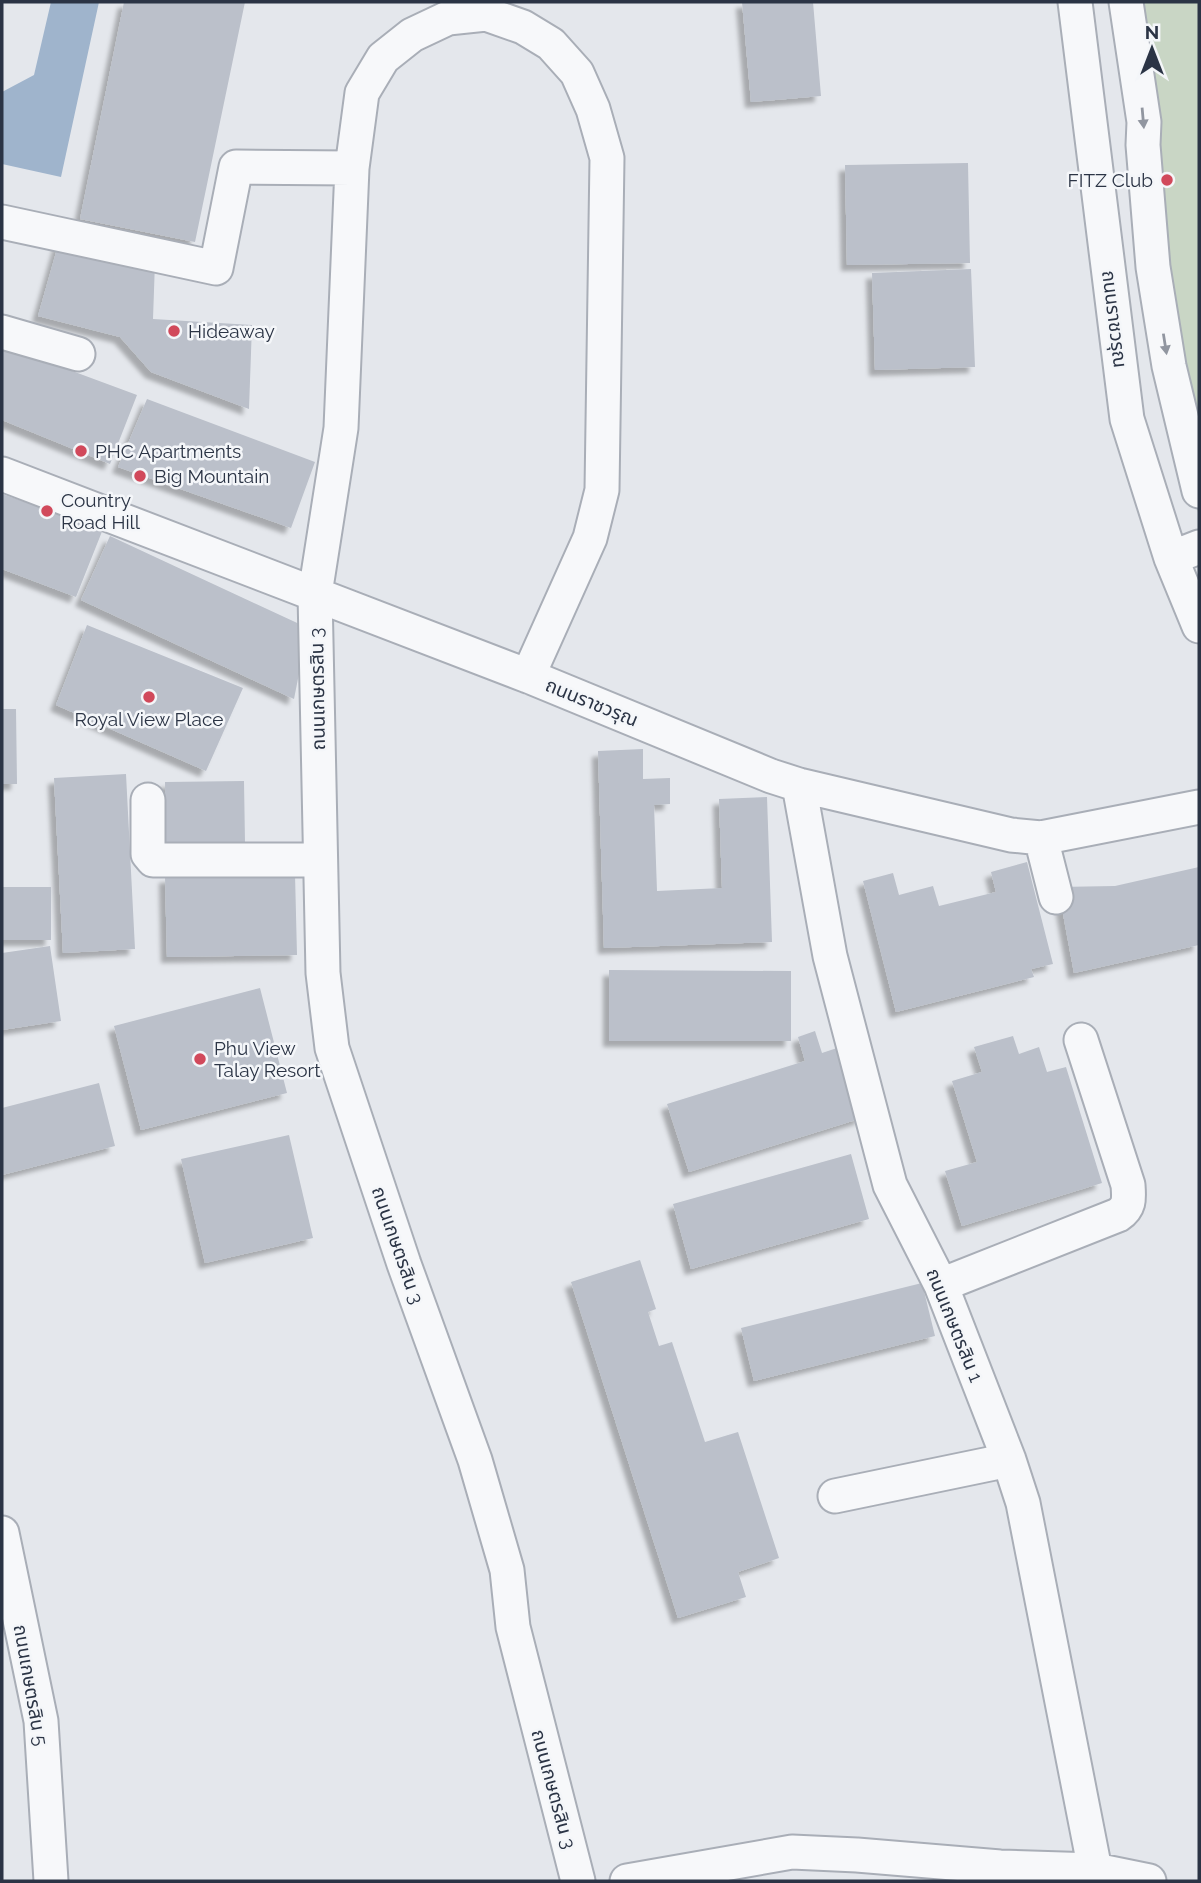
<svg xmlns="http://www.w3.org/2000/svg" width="1201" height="1883" viewBox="0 0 1201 1883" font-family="Raleway,'Noto Sans Thai',sans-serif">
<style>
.green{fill:#c9d6c5}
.water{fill:#9fb4cc}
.building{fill:#bbc0ca;filter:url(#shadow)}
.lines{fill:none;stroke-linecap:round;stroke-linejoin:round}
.minor-casing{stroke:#a9aeb7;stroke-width:37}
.minor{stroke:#f7f8fa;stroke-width:33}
.oneway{fill:#9196a0}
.poi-dot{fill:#d1495b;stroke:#f4f6f9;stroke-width:2.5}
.labels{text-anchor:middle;stroke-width:5;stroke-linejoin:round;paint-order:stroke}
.poi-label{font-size:19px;fill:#2b3445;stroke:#f4f6f9;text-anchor:start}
.street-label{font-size:19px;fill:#2b3445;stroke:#f4f6f9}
</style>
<defs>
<filter id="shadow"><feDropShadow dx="-6" dy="6" stdDeviation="2" flood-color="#0004"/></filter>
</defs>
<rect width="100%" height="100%" fill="#e4e7ec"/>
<path class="green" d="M 1113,2 L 1199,2 L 1199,516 L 1158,358 Z"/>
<path class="water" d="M 51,2 L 99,2 L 61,177 L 2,164 L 2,92 L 34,75 Z"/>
<path class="building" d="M 124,2 L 245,2 L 195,242 L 80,219 Z
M 742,2 L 813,2 L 821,96 L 751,102 Z
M 968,163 L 970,263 L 847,265 L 845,165 Z
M 59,242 L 155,262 L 153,319 L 252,325 L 249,409 L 151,372 L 120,337 L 38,316 Z
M 971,269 L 975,367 L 875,370 L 872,273 Z
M 2,345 L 137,395 L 110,464 L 2,420 Z
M 147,399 L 315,462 L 291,528 L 118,467 Z
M 2,494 L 103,529 L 76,597 L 2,569 Z
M 110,536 L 308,628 L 294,699 L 81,600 Z
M 87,625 L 243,688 L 206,771 L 56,705 Z
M 2,709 L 16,709 L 17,784 L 2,784 Z
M 643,749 L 643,779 L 670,778 L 670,804 L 654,805 L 657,891 L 722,888 L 719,799 L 767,797 L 772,942 L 604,948 L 598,751 Z
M 126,774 L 135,949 L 63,953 L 54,778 Z
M 244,781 L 245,843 L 166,845 L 165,782 Z
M 1027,862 L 1053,964 L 1031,969 L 1034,977 L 896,1012 L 863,881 L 893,873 L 899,895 L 933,886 L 939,906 L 996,892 L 991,872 Z
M 1199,867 L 1199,945 L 1074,973 L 1058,887 L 1115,886 Z
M 295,874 L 297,955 L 167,957 L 165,877 Z
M 2,887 L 51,887 L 51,940 L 2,940 Z
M 50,946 L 61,1021 L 2,1030 L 2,953 Z
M 609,970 L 791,971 L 791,1041 L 609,1041 Z
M 260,988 L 287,1093 L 141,1130 L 114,1026 Z
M 815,1031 L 822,1053 L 840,1047 L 862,1118 L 689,1172 L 667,1104 L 805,1061 L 798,1037 Z
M 1013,1036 L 1019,1054 L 1039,1047 L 1047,1072 L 1066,1067 L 1102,1183 L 962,1226 L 945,1171 L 977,1162 L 952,1081 L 982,1072 L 974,1047 Z
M 99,1083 L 115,1146 L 2,1175 L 2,1108 Z
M 289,1135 L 313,1238 L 205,1263 L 181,1159 Z
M 851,1154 L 869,1219 L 691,1269 L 673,1204 Z
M 640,1260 L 656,1309 L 648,1312 L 659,1346 L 672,1342 L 705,1442 L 738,1432 L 779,1558 L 738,1572 L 746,1597 L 678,1618 L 571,1282 Z
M 922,1283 L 935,1336 L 754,1381 L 741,1328 Z"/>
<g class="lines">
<defs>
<path id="minor" d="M 1075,2 L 1127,419 L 1171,558 L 1199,626
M 1126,2 L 1144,122 L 1143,145 L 1153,267 L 1169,366 L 1199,491
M 2,222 L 216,268 L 236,167 L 352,168
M 2,332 L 78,354
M 2,474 L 528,676 L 771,776 L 799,785 L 1011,835 L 1041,838 L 1199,807
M 1171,558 L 1199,547
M 528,676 L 590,538 L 602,490 L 607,158 L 593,109 L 577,73 L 551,44 L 523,27 L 486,14 L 448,18 L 412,35 L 383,58 L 362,93 L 352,168 L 341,428 L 315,594 L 323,973 L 332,1048 L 404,1264 L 475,1460 L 507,1570 L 513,1627 L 578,1881
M 799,785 L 830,956 L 890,1185 L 941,1285 L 1009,1460 L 1023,1503 L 1095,1870
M 148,800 L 148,854 L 153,860 L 319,860
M 1041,838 L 1056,897
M 941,1285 L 1118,1215 C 1130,1207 1129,1199 1128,1185 L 1081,1040
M 835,1496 L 1009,1460
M 2,1533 L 41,1721 L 51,1881
M 627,1881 L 792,1852 L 857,1855 L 1000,1867 L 1095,1870 L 1149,1881"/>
</defs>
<use href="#minor" class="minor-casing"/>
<use href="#minor" class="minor"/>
</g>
<defs><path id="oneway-solid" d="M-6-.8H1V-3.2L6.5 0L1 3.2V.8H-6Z" transform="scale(1.75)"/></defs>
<g class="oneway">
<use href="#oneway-solid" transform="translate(1143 118) rotate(85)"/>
<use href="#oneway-solid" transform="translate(1165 344) rotate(81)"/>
</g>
<g class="poi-dot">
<circle cx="1167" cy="180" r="7"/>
<circle cx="174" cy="331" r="7"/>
<circle cx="81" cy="451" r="7"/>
<circle cx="140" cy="476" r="7"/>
<circle cx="47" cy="511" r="7"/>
<circle cx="149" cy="697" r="7"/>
<circle cx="200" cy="1059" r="7"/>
</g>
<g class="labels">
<g class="poi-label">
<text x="1153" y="187" text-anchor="end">FITZ Club</text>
<text x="188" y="338">Hideaway</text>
<text x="95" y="458">PHC Apartments</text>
<text x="154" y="483">Big Mountain</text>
<text x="61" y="507">Country<tspan x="61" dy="22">Road Hill</tspan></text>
<text x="149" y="726" text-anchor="middle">Royal View Place</text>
<text x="214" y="1055">Phu View<tspan x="214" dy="22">Talay Resort</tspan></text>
</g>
<g class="street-label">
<text transform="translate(1115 319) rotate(83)" y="7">ถนนราชวรุณ</text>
<text transform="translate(317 689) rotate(-91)" y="7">ถนนเกษตรสิน 3</text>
<text transform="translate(592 702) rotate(22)" y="7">ถนนราชวรุณ</text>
<text transform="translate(398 1245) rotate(71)" y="7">ถนนเกษตรสิน 3</text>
<text transform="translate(955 1325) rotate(68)" y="7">ถนนเกษตรสิน 1</text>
<text transform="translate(31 1685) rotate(80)" y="7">ถนนเกษตรสิน 5</text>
<text transform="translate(554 1789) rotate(75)" y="7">ถนนเกษตรสิน 3</text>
</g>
</g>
<rect width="1201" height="1883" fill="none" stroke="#2b3445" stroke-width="7"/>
<g transform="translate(1152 49)" stroke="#f4f6f9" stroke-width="5" paint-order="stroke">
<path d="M0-5L12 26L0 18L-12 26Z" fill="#2b3445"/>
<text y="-10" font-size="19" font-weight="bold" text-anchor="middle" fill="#2b3445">N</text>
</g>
</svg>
